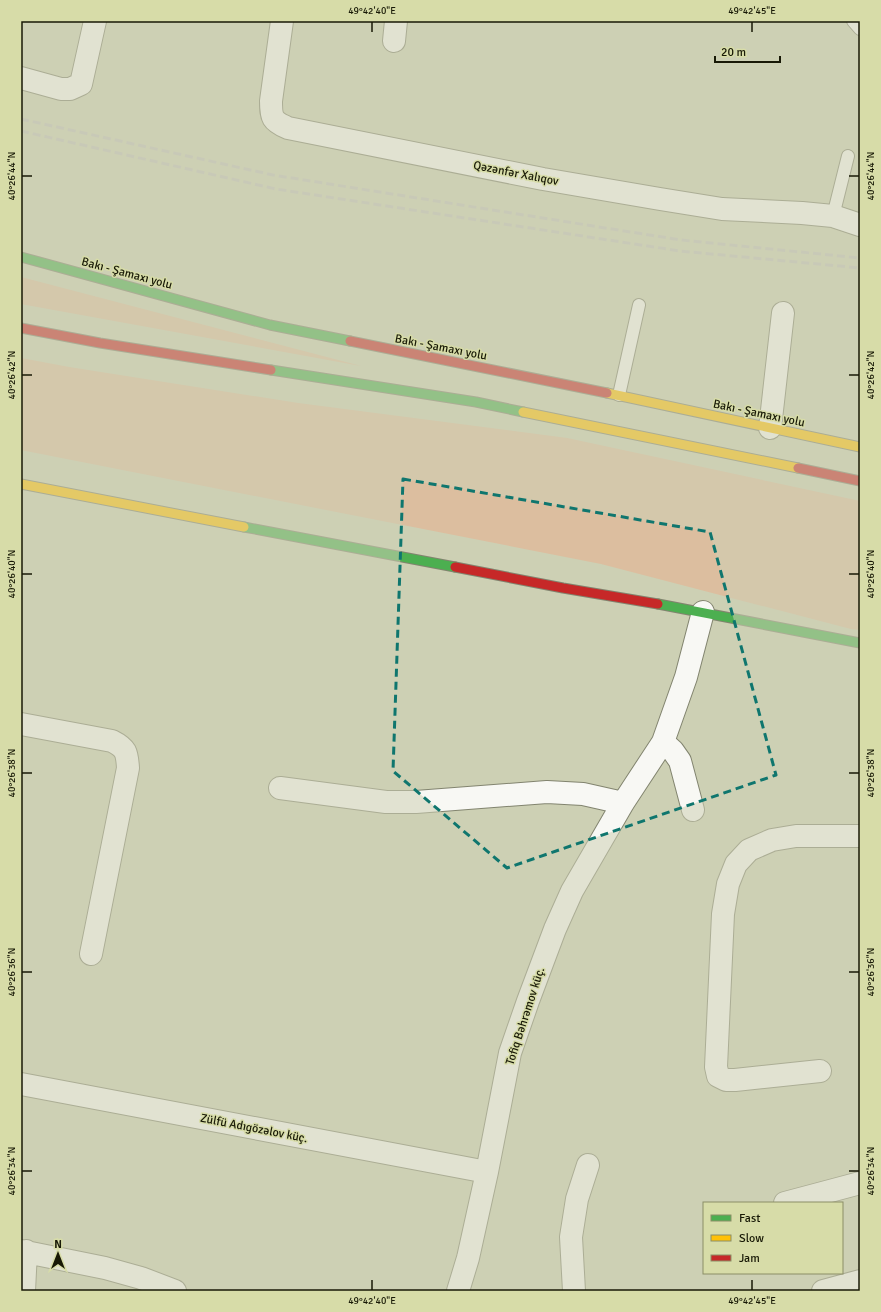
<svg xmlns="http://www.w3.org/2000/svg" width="881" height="1312" viewBox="0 0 881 1312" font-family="Signika,sans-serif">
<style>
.green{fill:#dcbe9f}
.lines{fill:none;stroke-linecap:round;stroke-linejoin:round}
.lane-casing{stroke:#82846f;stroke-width:14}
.street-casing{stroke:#82846f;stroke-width:24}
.fast-casing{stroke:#82846f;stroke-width:11}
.slow-casing{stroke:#82846f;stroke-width:11}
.jam-casing{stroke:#82846f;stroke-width:11}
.lane{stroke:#f8f8f4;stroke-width:12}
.street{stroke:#f8f8f4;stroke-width:22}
.fast{stroke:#4caf50;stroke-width:9}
.slow{stroke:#ffc107;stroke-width:9}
.jam{stroke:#c62828;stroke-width:9}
.rail{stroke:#c2c2bb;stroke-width:3;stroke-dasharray:8 4;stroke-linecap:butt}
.marked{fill:none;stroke:#0f766e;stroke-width:3;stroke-dasharray:8 5;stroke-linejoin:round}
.ticks{fill:none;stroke:#181906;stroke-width:1.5}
.labels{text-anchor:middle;stroke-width:3;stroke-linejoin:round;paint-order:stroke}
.street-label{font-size:12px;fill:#181906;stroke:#d7dca8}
.neatline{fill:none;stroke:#181906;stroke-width:1.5}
.ticks-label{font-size:10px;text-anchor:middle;fill:#181906}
</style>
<rect width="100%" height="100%" fill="#cdd0b4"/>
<path class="green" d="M 21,277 L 361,366 L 21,304 Z
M 21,358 L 69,367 L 298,403 L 567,438 L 860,501 L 860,630 L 851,629 L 601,564 L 21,450 Z"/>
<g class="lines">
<defs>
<path id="lane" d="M 853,21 L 860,29
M 833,216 L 848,156
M 619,395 L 639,305"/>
<path id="street" d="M 282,21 L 271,101 C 271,118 272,121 288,128 L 543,179 L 660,199 L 722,209 L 802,213 L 833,216 L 860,225
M 394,41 L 396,21
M 21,78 L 61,89 L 70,89 L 81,84 L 95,21
M 770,428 L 783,313
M 21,724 L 112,741 C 126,748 127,752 128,768 L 91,954
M 663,742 L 673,751 L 680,761 L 693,810
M 280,788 L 386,802 L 416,802 L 547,792 L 583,794 L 623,803
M 820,1071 L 735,1080 L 726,1080 L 718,1076 L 716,1067 L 723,914 L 728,884 L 736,864 L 749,850 L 772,840 L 796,836 L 860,836
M 21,1084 L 487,1172
M 785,1203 L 860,1183
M 21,1251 L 105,1268 L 141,1278 L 175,1291
M 24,1291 L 26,1251
M 458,1291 L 468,1258 L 487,1172 L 510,1053 L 528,1001 L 555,929 L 572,891 L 623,803 L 663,742 L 686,677 L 703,612
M 574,1291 L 571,1237 L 577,1199 L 588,1165
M 823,1291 L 860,1281"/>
<path id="fast" d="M 21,257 L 270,325 L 350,341
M 271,370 L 476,402 L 523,412
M 244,527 L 455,567
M 658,604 L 860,643"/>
<path id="slow" d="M 607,393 L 860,447
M 523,412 L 798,468
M 21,484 L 244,527"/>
<path id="jam" d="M 21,328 L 100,343 L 271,370
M 350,341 L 607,393
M 798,468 L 860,481
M 455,567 L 563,588 L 658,604"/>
</defs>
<use href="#lane" class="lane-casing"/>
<use href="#street" class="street-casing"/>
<use href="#fast" class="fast-casing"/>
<use href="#slow" class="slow-casing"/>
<use href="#jam" class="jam-casing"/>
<use href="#lane" class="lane"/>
<use href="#street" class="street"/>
<use href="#fast" class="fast"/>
<use href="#slow" class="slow"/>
<use href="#jam" class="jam"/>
<path class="rail" d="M 21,119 L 273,175 L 681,240 L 860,258
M 21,131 L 276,189 L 680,251 L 860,268"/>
</g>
<path d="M0 0H881V1312H0ZM 403,479 L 710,532 L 776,775 L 507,868 L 393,771 Z" fill="#cdd0b4" fill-opacity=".55" fill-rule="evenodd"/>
<path class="marked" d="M 403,479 L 710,532 L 776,775 L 507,868 L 393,771 Z"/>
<path class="ticks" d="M 372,22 L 372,32M 752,22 L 752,32M 22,176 L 32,176M 849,176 L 859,176M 22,375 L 32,375M 849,375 L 859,375M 22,574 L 32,574M 849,574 L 859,574M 22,773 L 32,773M 849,773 L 859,773M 22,972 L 32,972M 849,972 L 859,972M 22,1171 L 32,1171M 849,1171 L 859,1171M 372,1280 L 372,1290M 752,1280 L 752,1290"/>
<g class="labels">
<g class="street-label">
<text transform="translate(516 173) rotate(11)" y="4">Qəzənfər Xalıqov</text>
<text transform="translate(127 273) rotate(15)" y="4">Bakı - Şamaxı yolu</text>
<text transform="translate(441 347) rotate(11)" y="4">Bakı - Şamaxı yolu</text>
<text transform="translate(759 413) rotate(12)" y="4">Bakı - Şamaxı yolu</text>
<text transform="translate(525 1016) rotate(-72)" y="4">Tofiq Bəhrəmov küç.</text>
<text transform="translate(254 1128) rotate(11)" y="4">Zülfü Adıgözəlov küç.</text>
</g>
</g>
<rect width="881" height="1312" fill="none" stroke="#d7dca8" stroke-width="44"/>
<rect x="703" y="1202" width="140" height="72" fill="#d7dca8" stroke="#8b8e67"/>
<rect x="711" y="1215" width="20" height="6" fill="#4caf50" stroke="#8b8e67"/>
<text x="739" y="1222" font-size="12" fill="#181906">Fast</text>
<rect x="711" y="1235" width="20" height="6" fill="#ffc107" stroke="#8b8e67"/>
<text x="739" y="1242" font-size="12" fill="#181906">Slow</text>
<rect x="711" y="1255" width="20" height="6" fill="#c62828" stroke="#8b8e67"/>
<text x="739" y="1262" font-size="12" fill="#181906">Jam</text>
<g transform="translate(58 1254)" stroke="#d7dca8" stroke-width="3" paint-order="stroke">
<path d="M0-3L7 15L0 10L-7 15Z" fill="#181906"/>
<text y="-6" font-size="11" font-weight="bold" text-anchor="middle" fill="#181906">N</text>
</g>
<path d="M715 56v6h65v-6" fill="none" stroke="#181906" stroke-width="2"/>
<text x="721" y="56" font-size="12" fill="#181906" stroke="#d7dca8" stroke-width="3" paint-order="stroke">20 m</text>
<rect x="22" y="22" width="837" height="1268" class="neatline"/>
<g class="ticks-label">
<text x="372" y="14">49°42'40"E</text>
<text x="752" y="14">49°42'45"E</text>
<text transform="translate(11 176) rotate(-90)" y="4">40°26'44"N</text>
<text transform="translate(870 176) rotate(-90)" y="4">40°26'44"N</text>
<text transform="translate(11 375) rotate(-90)" y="4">40°26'42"N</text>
<text transform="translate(870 375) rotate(-90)" y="4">40°26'42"N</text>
<text transform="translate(11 574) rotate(-90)" y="4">40°26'40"N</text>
<text transform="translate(870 574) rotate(-90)" y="4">40°26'40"N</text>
<text transform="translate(11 773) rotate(-90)" y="4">40°26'38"N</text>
<text transform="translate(870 773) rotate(-90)" y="4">40°26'38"N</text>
<text transform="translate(11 972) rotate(-90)" y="4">40°26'36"N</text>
<text transform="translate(870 972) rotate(-90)" y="4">40°26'36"N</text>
<text transform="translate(11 1171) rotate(-90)" y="4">40°26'34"N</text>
<text transform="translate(870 1171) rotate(-90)" y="4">40°26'34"N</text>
<text x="372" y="1304">49°42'40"E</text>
<text x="752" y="1304">49°42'45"E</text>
</g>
</svg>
